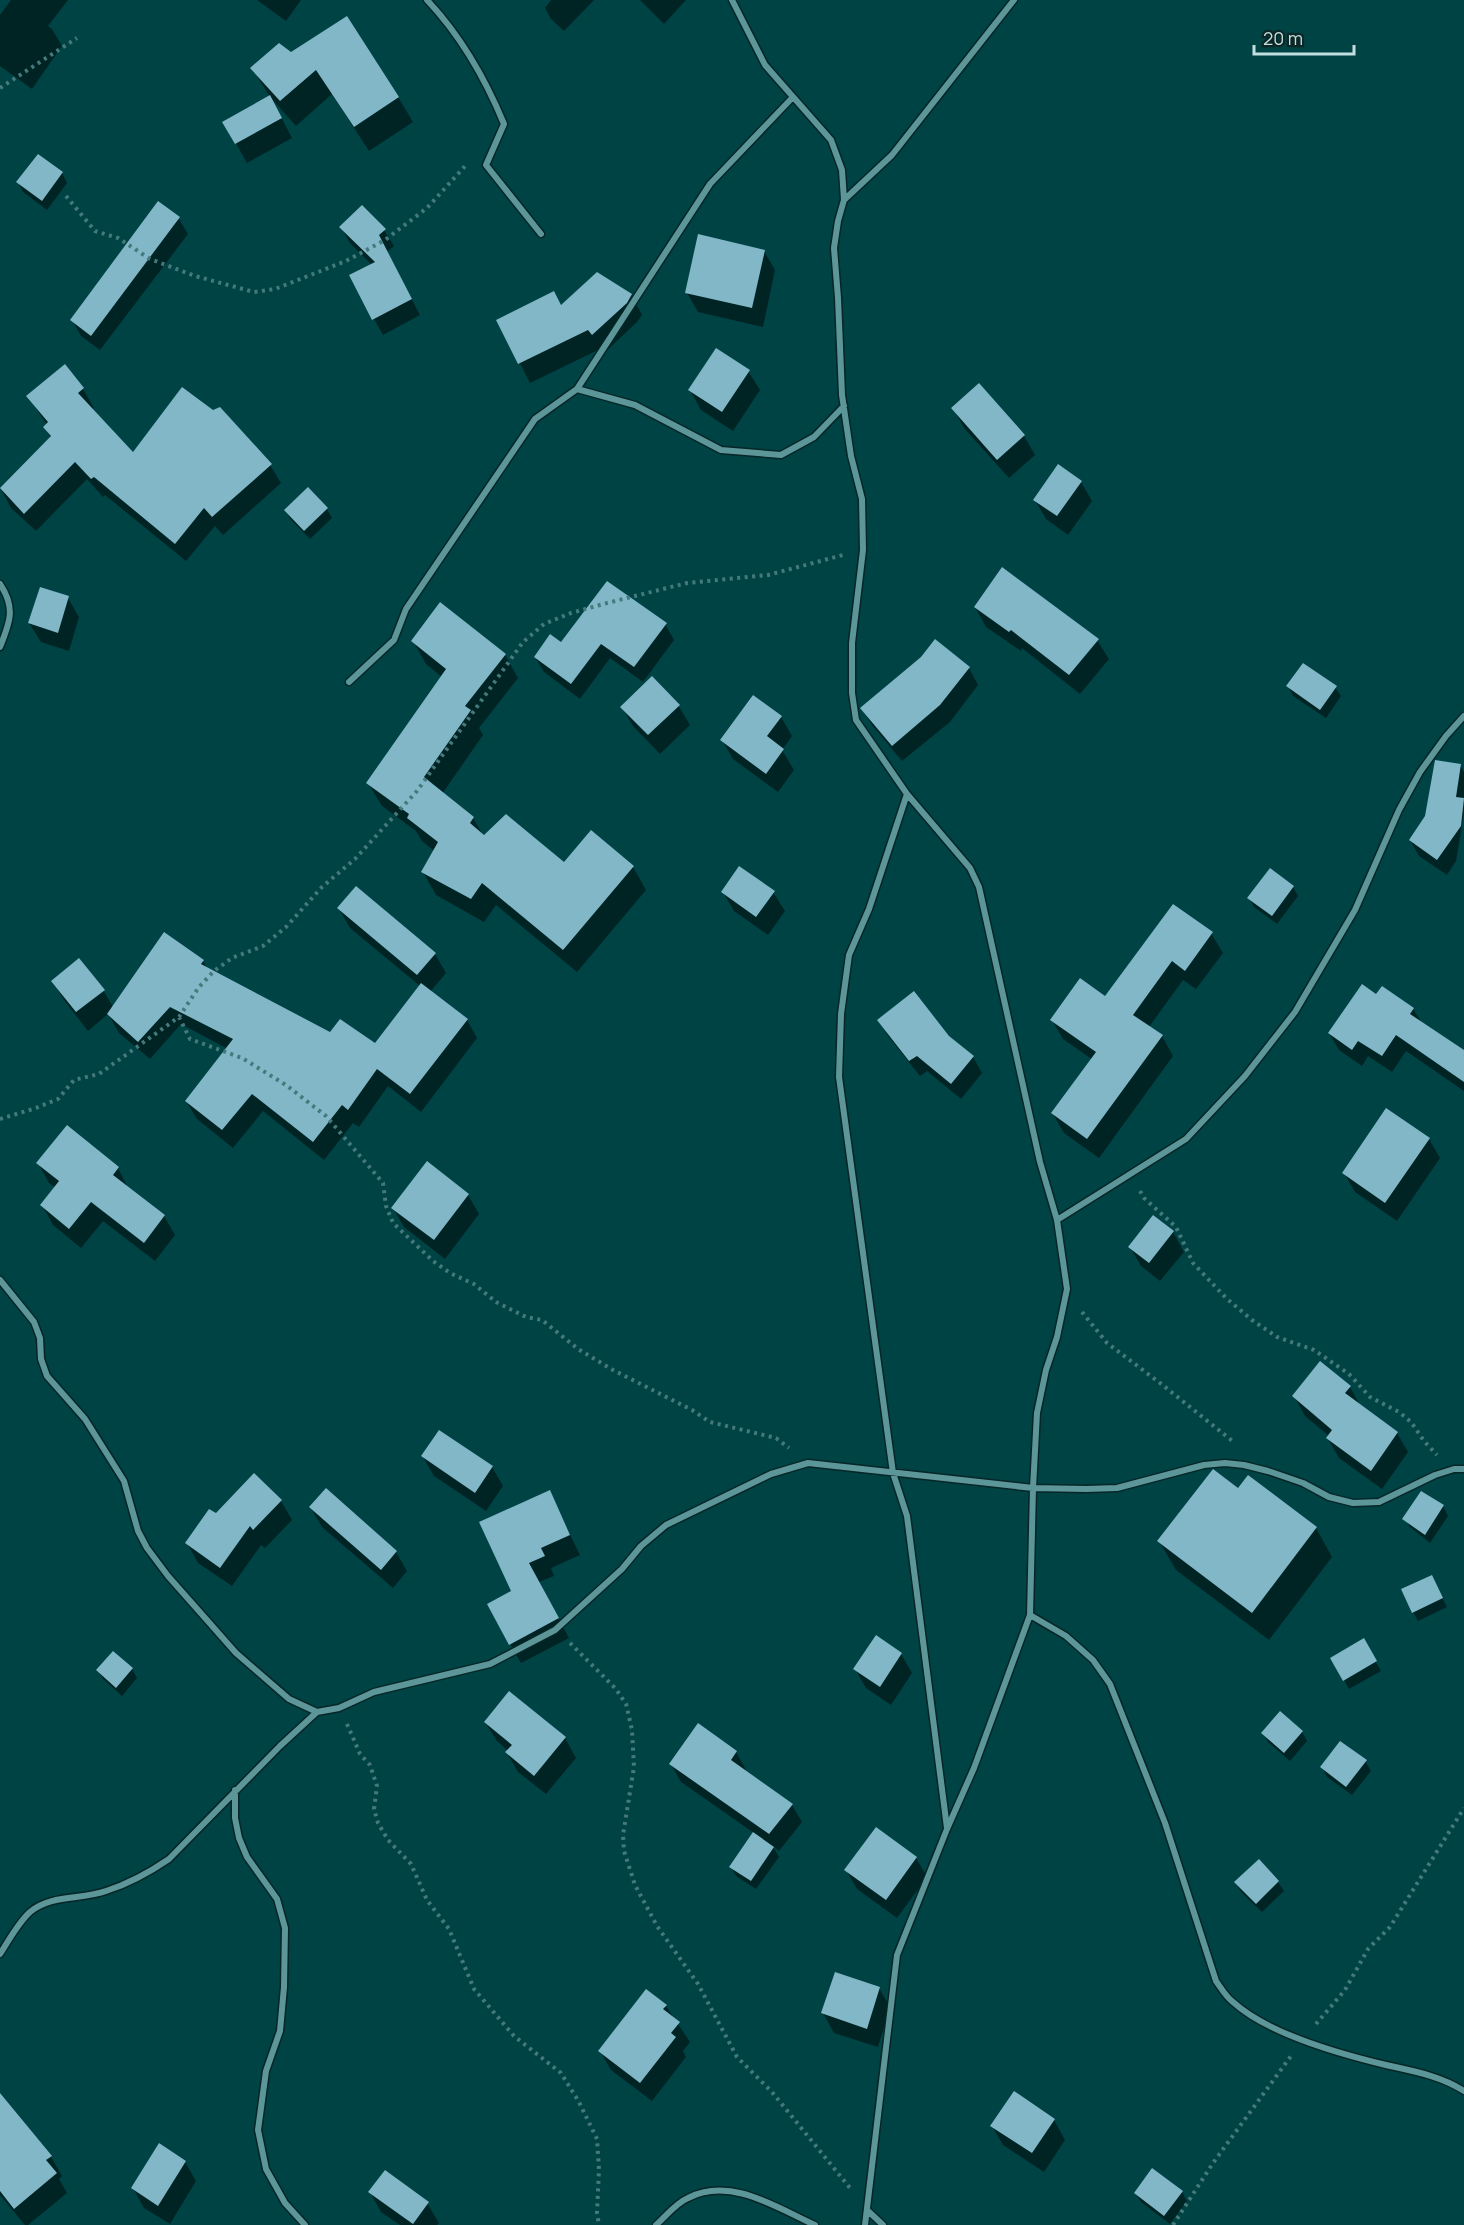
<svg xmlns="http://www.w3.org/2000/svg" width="1464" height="2225" viewBox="0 0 1464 2225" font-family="Manrope,sans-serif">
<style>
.shadow{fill:#0007}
.building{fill:#81b7c7}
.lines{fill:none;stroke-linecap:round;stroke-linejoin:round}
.street-casing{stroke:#072627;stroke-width:9}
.path{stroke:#447a7b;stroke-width:4;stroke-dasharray:3 4.5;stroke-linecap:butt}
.street{stroke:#5d9698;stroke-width:6}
</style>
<rect width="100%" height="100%" fill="#004345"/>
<path class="shadow" d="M 11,0 L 68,0 L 48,26 L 52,29 L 62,46 L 32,89 L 0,66 L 0,15 Z
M 257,0 L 301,0 L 286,21 Z
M 551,0 L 594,0 L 564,31 L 551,19 L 545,8 Z
M 640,0 L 686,0 L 664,24 Z
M 291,54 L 398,97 L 413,122 L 369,151 L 332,94 L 296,126 L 271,98 L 292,138 L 247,163 L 224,122 L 270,97 L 252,68 Z
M 38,156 L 62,173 L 67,183 L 47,210 L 23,192 L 18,182 Z
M 179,219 L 188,234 L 100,350 L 81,336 L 72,320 Z
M 341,227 L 384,230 L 394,246 L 387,252 L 420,315 L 383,335 L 374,319 L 372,265 L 350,243 Z
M 764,251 L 775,270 L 763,327 L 698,312 L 687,293 Z
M 631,295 L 642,315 L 637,322 L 604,353 L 600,349 L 530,383 L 498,320 Z
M 65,367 L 83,389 L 94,408 L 92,409 L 133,455 L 270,465 L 281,483 L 223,535 L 215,526 L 186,561 L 105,495 L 103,497 L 87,479 L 36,531 L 11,508 L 1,489 L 51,438 L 45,427 L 47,425 L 28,396 Z
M 748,371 L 760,390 L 733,431 L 701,410 L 690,390 Z
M 953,408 L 1024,436 L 1035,455 L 1009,478 L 964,428 Z
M 1081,482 L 1092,501 L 1068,535 L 1046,519 L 1035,500 Z
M 308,489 L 327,509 L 332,518 L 310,539 L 291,520 L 286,511 Z
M 68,598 L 79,617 L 69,651 L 41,642 L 29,623 Z
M 975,607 L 1097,640 L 1109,659 L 1080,694 L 1022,648 L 1021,651 L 986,627 Z
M 665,624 L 674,640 L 643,682 L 610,658 L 580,699 L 544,672 L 535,657 L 561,644 Z
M 413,641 L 505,655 L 518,678 L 479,728 L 483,735 L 442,794 L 473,818 L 484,837 L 564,864 L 633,867 L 646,890 L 577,972 L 496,905 L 484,922 L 436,895 L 423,872 L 434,851 L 422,841 L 416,831 L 382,806 L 368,783 L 442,677 L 426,664 Z
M 969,668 L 978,685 L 950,722 L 902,761 L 872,725 L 862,708 Z
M 1288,686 L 1335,687 L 1341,696 L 1326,718 L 1293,696 Z
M 678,705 L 690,725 L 660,754 L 633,726 L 622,707 Z
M 781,717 L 792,736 L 782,750 L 794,770 L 778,792 L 733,759 L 722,740 Z
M 1460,765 L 1464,772 L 1464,813 L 1456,861 L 1447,875 L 1419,856 L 1410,840 Z
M 1293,887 L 1298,896 L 1277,924 L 1254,907 L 1249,898 Z
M 723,892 L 773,892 L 785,911 L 768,935 L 734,911 Z
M 339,909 L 435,954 L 446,973 L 430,992 L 467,1020 L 477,1038 L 421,1112 L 388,1086 L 359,1127 L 353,1123 L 324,1160 L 263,1111 L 233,1148 L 197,1119 L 186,1101 L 228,1049 L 181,1024 L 150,1059 L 119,1033 L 108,1014 L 88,1031 L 64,1000 L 53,981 L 103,990 L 113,1007 L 203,961 L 208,970 L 331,1034 L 375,1045 L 420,986 L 350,928 Z
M 1211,933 L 1223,953 L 1196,989 L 1183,980 L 1149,1027 L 1162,1036 L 1173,1056 L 1099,1158 L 1064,1133 L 1053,1114 L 1093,1060 L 1063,1039 L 1052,1020 L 1106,998 Z
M 1377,996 L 1413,1009 L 1422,1023 L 1464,1052 L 1464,1091 L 1406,1051 L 1392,1072 L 1368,1056 L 1362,1066 L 1339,1050 L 1329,1033 Z
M 879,1020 L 948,1037 L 973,1057 L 982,1073 L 961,1099 L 927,1071 L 920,1076 L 888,1036 Z
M 1429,1139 L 1440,1158 L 1397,1221 L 1355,1192 L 1344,1173 Z
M 38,1163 L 118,1168 L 128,1188 L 164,1216 L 175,1235 L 155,1261 L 103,1221 L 81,1248 L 53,1225 L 42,1205 L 56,1188 L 49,1183 Z
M 428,1163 L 468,1195 L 479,1214 L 445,1259 L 404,1227 L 393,1208 Z
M 1173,1232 L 1184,1252 L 1160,1281 L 1141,1266 L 1130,1247 Z
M 1350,1387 L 1361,1407 L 1397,1433 L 1408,1452 L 1382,1489 L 1339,1458 L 1328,1439 L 1329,1436 L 1305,1416 L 1294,1396 Z
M 423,1457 L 492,1467 L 503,1486 L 486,1511 L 434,1476 Z
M 1238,1490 L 1316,1528 L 1332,1557 L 1269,1640 L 1176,1570 L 1159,1541 Z
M 549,1492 L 580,1555 L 551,1568 L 554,1576 L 539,1582 L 569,1638 L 521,1663 L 510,1644 L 513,1592 Z
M 281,1501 L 292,1520 L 265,1548 L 261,1545 L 232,1586 L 198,1563 L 187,1543 L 216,1515 Z
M 1443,1506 L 1448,1516 L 1430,1543 L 1410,1527 L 1405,1518 Z
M 311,1508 L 396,1552 L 407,1571 L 393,1588 L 322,1527 Z
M 1436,1586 L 1447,1607 L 1418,1621 L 1413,1612 Z
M 1363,1640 L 1381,1671 L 1349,1689 L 1332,1658 Z
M 901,1654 L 912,1673 L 891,1705 L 866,1688 L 855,1669 Z
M 132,1669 L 137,1678 L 122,1696 L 103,1679 L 98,1670 Z
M 485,1722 L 565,1738 L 576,1758 L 546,1794 L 518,1772 L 507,1753 L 508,1751 L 497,1741 Z
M 1302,1732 L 1307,1741 L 1290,1761 L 1268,1742 L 1263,1733 Z
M 736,1752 L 746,1770 L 745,1772 L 792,1805 L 802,1822 L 779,1851 L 772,1845 L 779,1857 L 756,1889 L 736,1876 L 731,1867 L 754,1833 L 681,1782 L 671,1764 Z
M 1365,1761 L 1371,1771 L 1352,1795 L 1327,1777 L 1322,1767 Z
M 916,1858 L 927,1877 L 897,1918 L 857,1889 L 846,1870 Z
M 1259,1861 L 1278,1882 L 1284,1891 L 1262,1912 L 1241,1892 L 1236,1883 Z
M 879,1988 L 890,2007 L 878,2047 L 834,2033 L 823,2013 Z
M 666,2006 L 690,2042 L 683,2051 L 686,2057 L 652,2101 L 611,2070 L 600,2051 Z
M 1014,2093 L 1054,2120 L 1065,2140 L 1044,2172 L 1003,2145 L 992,2126 Z
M 22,2122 L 51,2157 L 62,2176 L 59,2179 L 67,2193 L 28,2225 L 25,2225 L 0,2195 L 0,2140 Z
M 185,2162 L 196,2181 L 170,2224 L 144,2208 L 133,2188 Z
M 370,2192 L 427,2203 L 439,2223 L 437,2225 L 400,2225 L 381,2212 Z
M 1182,2192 L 1187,2201 L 1170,2224 L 1141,2202 L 1135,2193 Z"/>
<path class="building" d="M 347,16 L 399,97 L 354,127 L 316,70 L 280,101 L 250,68 L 279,43 L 291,52 Z
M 270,95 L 282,118 L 235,144 L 222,122 Z
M 38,154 L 63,172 L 42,201 L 16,182 Z
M 158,201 L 180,217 L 91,336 L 70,320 Z
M 362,205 L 386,229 L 379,235 L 412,299 L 372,320 L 349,275 L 375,262 L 339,227 Z
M 698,234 L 765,250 L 752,308 L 685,293 Z
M 597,272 L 632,294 L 627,303 L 592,335 L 588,330 L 518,364 L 496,320 L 554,291 L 561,305 Z
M 716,348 L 750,370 L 722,412 L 688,390 Z
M 65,364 L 84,388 L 78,393 L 133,452 L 182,387 L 213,410 L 220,407 L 272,464 L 212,517 L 204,508 L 175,544 L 94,477 L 91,479 L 75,462 L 24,514 L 0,488 L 51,436 L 43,427 L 48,422 L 26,396 Z
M 979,383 L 1025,435 L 997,460 L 951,408 Z
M 1058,464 L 1082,481 L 1057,516 L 1033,500 Z
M 308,487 L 328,508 L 304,531 L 284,510 Z
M 1002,567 L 1099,639 L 1069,675 L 1011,630 L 1009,632 L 974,607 Z
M 607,581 L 667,623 L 634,667 L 601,644 L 571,684 L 534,657 L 550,634 L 561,642 Z
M 40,587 L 69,596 L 58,633 L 28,623 Z
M 440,602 L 506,654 L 465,706 L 471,710 L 424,777 L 474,817 L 470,823 L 484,835 L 506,814 L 564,862 L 591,830 L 634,866 L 563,950 L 482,883 L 471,899 L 421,872 L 438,842 L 407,818 L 409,814 L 366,783 L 446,669 L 411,641 Z
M 935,639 L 970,667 L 940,705 L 892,746 L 860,708 L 921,657 Z
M 1303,663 L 1337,686 L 1320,710 L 1286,686 Z
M 652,676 L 680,705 L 648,735 L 620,707 Z
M 753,695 L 782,716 L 767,736 L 784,749 L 766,774 L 720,740 Z
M 1435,760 L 1461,764 L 1456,797 L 1464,798 L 1461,826 L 1437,860 L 1409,840 L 1425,816 Z
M 739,866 L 775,891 L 756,917 L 721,892 Z
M 1270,868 L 1294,886 L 1272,916 L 1247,898 Z
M 356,886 L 436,953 L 417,975 L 337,908 Z
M 1173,904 L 1213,932 L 1185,971 L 1172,961 L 1133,1015 L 1163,1035 L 1087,1139 L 1051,1113 L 1096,1052 L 1050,1020 L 1080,978 L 1105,996 Z
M 164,932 L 204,960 L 201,964 L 330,1032 L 340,1019 L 375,1043 L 421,983 L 468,1019 L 410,1094 L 377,1069 L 348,1110 L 342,1105 L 313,1142 L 252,1094 L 222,1130 L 185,1101 L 233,1039 L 170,1007 L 138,1042 L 107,1014 Z
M 79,958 L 105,990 L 76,1012 L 51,981 Z
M 1362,984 L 1376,994 L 1382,986 L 1414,1008 L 1410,1014 L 1464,1050 L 1464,1082 L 1396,1035 L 1382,1056 L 1358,1041 L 1352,1050 L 1328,1033 Z
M 914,991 L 949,1036 L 974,1056 L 951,1084 L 917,1056 L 909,1061 L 877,1020 Z
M 1386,1108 L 1430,1138 L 1385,1203 L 1342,1173 Z
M 67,1125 L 119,1167 L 113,1175 L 165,1215 L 144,1243 L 91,1202 L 69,1229 L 40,1205 L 59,1181 L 36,1163 Z
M 427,1161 L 469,1194 L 434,1240 L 391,1208 Z
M 1153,1215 L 1174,1231 L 1149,1263 L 1128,1247 Z
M 1320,1361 L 1351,1386 L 1345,1393 L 1398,1432 L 1371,1471 L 1326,1438 L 1332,1430 L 1292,1396 Z
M 439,1430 L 493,1466 L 475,1493 L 421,1456 Z
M 1213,1469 L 1238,1488 L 1248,1475 L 1317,1527 L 1252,1613 L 1157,1541 Z
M 254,1473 L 282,1500 L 253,1530 L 250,1526 L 220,1568 L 185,1543 L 209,1509 L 216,1513 Z
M 326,1488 L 397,1551 L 381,1570 L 309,1507 Z
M 550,1490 L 570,1535 L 541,1548 L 545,1556 L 529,1563 L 559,1618 L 509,1645 L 487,1604 L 511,1591 L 479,1522 Z
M 1421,1491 L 1444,1505 L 1425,1535 L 1402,1519 Z
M 1432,1575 L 1443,1598 L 1412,1613 L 1401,1589 Z
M 876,1635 L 902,1653 L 880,1687 L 853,1669 Z
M 1364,1638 L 1377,1661 L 1343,1681 L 1330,1658 Z
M 113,1651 L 133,1668 L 116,1688 L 96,1670 Z
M 509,1691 L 566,1737 L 534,1776 L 505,1752 L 512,1745 L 484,1722 Z
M 1280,1711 L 1303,1731 L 1284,1753 L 1261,1733 Z
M 698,1723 L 737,1751 L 731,1760 L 793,1804 L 769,1834 L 669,1764 Z
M 1340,1741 L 1367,1760 L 1346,1787 L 1320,1767 Z
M 876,1827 L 917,1857 L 886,1900 L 844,1870 Z
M 753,1832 L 774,1847 L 751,1881 L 729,1867 Z
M 1259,1859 L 1279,1881 L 1256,1904 L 1234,1882 Z
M 835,1972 L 880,1987 L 867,2029 L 821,2013 Z
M 646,1989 L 667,2005 L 663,2009 L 680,2022 L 671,2033 L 676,2037 L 640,2083 L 598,2051 Z
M 1014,2091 L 1055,2119 L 1032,2153 L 990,2126 Z
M 0,2093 L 52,2156 L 46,2160 L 57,2173 L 14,2209 L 0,2191 Z
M 159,2143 L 186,2161 L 158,2206 L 131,2188 Z
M 1152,2168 L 1183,2191 L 1164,2216 L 1134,2193 Z
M 385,2170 L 429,2202 L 413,2224 L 368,2192 Z"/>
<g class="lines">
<defs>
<path id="street" d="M 427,0 C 461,36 485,78 504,124 L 486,165 L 541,234
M 732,0 L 765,65 L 831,140 L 842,170 L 844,200 L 838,221 L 834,248 L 838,298 L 842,395 L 851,456 L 862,499 L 863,550 L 852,643 L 852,693 L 856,720 L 907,794 L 970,868 L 979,887 L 1040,1162 L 1057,1220 L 1067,1289 L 1057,1337 L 1046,1370 L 1037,1413 L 1033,1488 L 1030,1615 L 974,1768 L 947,1829 L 897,1955 L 865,2225
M 844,200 L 892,155 L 1014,0
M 577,389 L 635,405 L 721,450 L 781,455 L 814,437 L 844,406
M 0,584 C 16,608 10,622 0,647
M 349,682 L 394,640 L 406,609 L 535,419 L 577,389 L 710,184 L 793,97
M 907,794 L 869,909 L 849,955 L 841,1014 L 839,1077 L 893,1473 L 907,1516 L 947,1828
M 1057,1220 L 1186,1139 L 1245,1076 L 1295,1012 L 1355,910 L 1399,810 L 1420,772 L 1446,736 L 1464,716
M 0,1280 L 34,1322 L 40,1338 L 41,1359 L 47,1376 L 85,1419 L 124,1481 L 138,1531 L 147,1548 L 168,1576 L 236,1653 L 289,1699 L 317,1712
M 1030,1615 L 1066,1636 L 1093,1660 L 1110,1684 L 1165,1823 L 1216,1981 C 1221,1988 1226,1997 1233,2002 C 1268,2034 1340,2054 1386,2065 C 1413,2071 1441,2076 1464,2091
M 235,1790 L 235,1818 L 239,1838 L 247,1857 L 277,1899 L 285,1928 L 284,1987 L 280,2031 L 266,2071 L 258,2130 L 266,2169 L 285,2203 L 305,2225
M 0,1954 C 9,1940 18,1923 30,1912 C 51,1894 82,1900 106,1891 C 128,1884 150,1872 169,1859 L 280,1746 L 317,1712 L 339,1708 L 374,1692 L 490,1664 L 555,1630 L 622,1569 L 641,1546 L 666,1525 L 771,1474 L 808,1463 L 1033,1488 L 1086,1489 L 1117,1488 L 1204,1465 L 1225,1463 L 1244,1465 L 1268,1471 L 1303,1483 L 1329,1497 L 1353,1503 L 1379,1502 L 1435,1475 L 1454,1469 L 1464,1469
M 867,2210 L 883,2225
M 656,2225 C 665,2217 676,2203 688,2198 C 731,2176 777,2208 815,2225"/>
</defs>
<use href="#street" class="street-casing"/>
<path class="path" d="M 0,88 L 77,38
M 66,196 L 95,231 L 118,238 L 150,259 L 195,276 L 254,292 L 275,289 L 346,261 L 385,240 L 427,208 L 467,164
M 179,1017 L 190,1039 L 242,1058 L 286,1085 L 326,1116 L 383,1183 L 386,1206 L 393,1223 L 433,1261 L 450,1273 L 474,1284 L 496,1302 L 526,1317 L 542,1320 L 578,1349 L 613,1370 L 692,1410 L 710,1422 L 776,1438 L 789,1448
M 0,1119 L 36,1108 L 58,1099 L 74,1080 L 99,1074 L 179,1017 L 199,987 L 214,971 L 232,958 L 263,946 L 286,927 L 322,887 L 355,859 L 417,791 L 523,642 L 544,624 L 571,613 L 607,603 L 687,583 L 768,575 L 843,555
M 1140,1191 L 1144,1198 L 1176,1227 L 1193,1263 L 1226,1298 L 1252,1320 L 1277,1337 L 1314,1350 L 1349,1374 L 1370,1397 L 1399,1412 L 1411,1422 L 1424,1441 L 1437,1455
M 1082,1312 L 1107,1343 L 1160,1383 L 1235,1443
M 570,1643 L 616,1689 L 626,1704 L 632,1730 L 634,1767 L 623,1835 L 624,1851 L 635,1885 L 657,1926 L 698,1984 L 737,2057 L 772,2092 L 850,2188
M 347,1724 L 360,1754 L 370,1765 L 377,1786 L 374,1809 L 378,1823 L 388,1840 L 411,1864 L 427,1900 L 449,1929 L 474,1989 L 514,2036 L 561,2073 L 579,2102 L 597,2139 L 599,2169 L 597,2213 L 599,2225
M 1316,2024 L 1345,1990 L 1368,1949 L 1390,1927 L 1464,1808
M 1173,2225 L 1213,2163 L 1291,2056"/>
<use href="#street" class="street"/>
</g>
<path d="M1254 45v9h100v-9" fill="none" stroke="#c2dfdf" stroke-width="3"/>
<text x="1263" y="45" font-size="18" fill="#c2dfdf" stroke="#0d2626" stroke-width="4.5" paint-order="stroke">20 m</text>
</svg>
